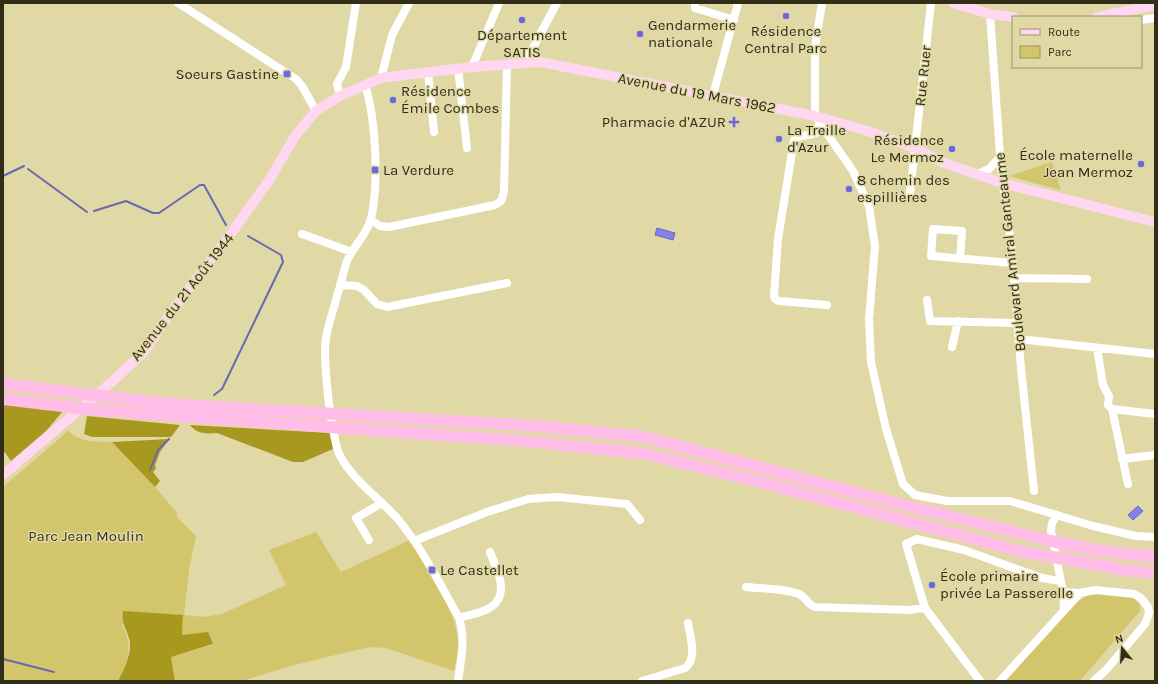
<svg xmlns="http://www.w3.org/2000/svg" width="1158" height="684" viewBox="0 0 1158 684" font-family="Karla,sans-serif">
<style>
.green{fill:#d3c56b}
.forest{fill:#a8981f}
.water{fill:#8181f2;stroke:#6968b1}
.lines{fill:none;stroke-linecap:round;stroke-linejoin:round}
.stream{stroke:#6968b1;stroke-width:2}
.minor{stroke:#fff;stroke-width:8}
.major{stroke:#ffd7f1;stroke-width:10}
.highway{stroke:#ffbde7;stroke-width:12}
.poi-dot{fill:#6b67e1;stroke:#e0d8a5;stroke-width:1.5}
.labels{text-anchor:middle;stroke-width:3;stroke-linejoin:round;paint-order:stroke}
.poi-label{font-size:15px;fill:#302d18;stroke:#e0d8a5;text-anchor:start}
.street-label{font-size:15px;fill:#302d18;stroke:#e0d8a5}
.park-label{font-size:15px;fill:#3a361e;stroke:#e0d8a5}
</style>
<rect width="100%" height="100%" fill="#e0d8a5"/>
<path class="green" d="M 1052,162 L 1061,190 L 1009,176 Z
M 68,431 C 82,443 95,441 112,442 L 155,487 L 177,513 L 177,517 L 196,536 L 189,570 L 184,615 L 203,617 L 222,614 L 286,585 L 269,550 L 316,532 L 341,572 L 410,540 C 427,570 459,611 458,646 C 458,654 455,663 454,671 L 386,648 L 369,647 L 298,664 L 242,681 L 175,681 L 171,657 L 213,645 L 182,635 L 183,615 L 122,624 C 133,648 129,658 118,681 L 3,681 L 3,487 Z
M 1099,593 L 1133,597 L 1140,605 L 1140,611 L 1080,681 L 1005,681 L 1074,604 L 1090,594 Z"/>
<path class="forest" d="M 3,404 L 63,411 L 46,431 L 11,461 L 3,450 Z
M 87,416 L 180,425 L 171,437 L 92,437 L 84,434 Z
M 190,425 L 331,433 L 333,449 L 303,462 L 293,462 L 217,433 C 206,434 197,434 190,425 Z
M 169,439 L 160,452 L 155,465 L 156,468 L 153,472 L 160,481 L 155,487 L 112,442 Z
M 123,611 L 183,615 L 182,635 L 208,632 L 213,644 L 171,657 L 175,681 L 118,681 C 124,669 133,652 129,638 C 125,625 122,626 123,611 Z"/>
<path class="water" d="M 657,228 L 675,233 L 673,240 L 655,235 Z
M 1138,506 L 1143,511 L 1133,520 L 1128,515 Z"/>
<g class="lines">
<path class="stream" d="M 28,169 L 87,212
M 3,176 L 24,166
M 94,211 L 126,201 L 153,213 L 159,213 L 200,185 L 204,185 L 226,225
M 214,395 L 222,389 L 283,262 L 281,255 L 248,236
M 150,470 L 158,450 L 169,439
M 3,659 L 54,672"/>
<path class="minor" d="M 178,3 L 296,79 L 302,86 L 316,111
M 695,3 L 695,8 L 734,20
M 822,3 L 815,47 L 815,116 L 853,171 L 869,206 L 875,246 L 869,319 L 871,362 L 886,429 L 903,484 L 915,495 L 947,501 L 1010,501 L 1093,526 L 1136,536 L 1155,537
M 990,14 L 1001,169 L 1012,252 L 1021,369 L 1034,491
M 1141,20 L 1155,18
M 525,62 L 557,3
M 472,67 L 499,3
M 458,68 L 467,148
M 428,72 L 434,132
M 381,78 L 392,35 L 409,3
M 365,85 C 376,119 379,184 371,219 C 367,234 353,247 347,261 C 343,272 341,285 337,296 C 333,313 325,331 325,349 C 325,376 330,421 337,448 C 344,473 380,499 397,518 C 422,548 440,584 459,618 C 466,640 461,659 458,681
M 713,95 L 738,3
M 340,96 L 337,84 L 346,67 L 356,3
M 819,124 L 816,133 C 809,136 800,134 794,140 L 778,239 L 774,296 L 775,299 L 779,301 L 827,305
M 978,174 L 989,169 L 1000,157
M 910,193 L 931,3
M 371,220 L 380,226 L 389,227 L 495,205 L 501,201 L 504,192 L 507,64
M 302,234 L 352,252
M 960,259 L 962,231 L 933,229 L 931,256 L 1013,263
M 1014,278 L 1087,279
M 340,285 L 357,286 L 364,290 L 377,304 L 387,307 L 507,283
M 927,300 L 930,321 L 1018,323
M 1019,339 L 1155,354
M 952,347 L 958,321
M 1097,348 L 1103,385 L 1109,396 L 1108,405 L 1112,409 L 1155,414
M 1112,409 L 1128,484
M 1122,459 L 1155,455
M 1057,515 L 1052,523 L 1051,531 L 1063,592 L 1064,609
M 369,540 L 356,518 L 382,503
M 414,541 L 487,512 L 528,499 L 557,497 L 627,504 L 640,520
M 746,587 C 763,589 783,588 799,594 C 806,597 808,605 815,607 L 909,610 L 925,608
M 1063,592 L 1080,593 L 1096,590 L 1134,594 L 1141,598 L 1148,607 L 1149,613 L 1145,624 L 1106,670 L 1094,681
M 459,618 C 469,615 483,613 491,607 C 511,594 496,568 490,552
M 642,681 L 685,668 C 698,658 690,637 688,623
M 980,681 L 925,608 L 906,544 L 917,539 L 964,550 L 1042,578 L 1060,581
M 1000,681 L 1080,593"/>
<path class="major" d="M 953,3 L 990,14 L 1013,17
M 1097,17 L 1155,5
M 3,475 L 115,379 L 144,352 L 172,311 L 235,228 L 270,179 L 295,136 L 316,111 L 340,96 L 381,78 L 472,67 L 540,62 L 815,116 L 868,131 L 915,148 L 944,163 L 1002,183 L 1155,222"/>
<path class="highway" d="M 3,384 L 169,404 L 536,426 L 644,437 L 892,502 L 1051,541 L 1097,550 L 1155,557
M 3,399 L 96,410 L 538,442 L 646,454 L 760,482 L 1019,551 L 1126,570 L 1155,573"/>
</g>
<g class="poi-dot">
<circle cx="786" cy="16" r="4"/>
<circle cx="522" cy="20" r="4"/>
<circle cx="640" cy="34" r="4"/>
<rect x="283" y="70" width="8" height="8" rx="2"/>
<circle cx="393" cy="100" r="4"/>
<path d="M732 116h4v4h4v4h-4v4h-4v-4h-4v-4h4z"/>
<circle cx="779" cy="139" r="4"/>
<circle cx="952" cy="149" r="4"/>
<circle cx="1141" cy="164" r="4"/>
<rect x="371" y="166" width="8" height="8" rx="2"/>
<circle cx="849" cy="189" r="4"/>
<rect x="428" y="566" width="8" height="8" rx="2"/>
<circle cx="932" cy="585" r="4"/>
</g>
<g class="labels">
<g class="poi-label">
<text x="648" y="30">Gendarmerie<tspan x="648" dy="17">nationale</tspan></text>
<text x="786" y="36" text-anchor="middle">Résidence<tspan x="786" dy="17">Central Parc</tspan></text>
<text x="522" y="40" text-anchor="middle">Département<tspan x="522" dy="17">SATIS</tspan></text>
<text x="279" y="79" text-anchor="end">Soeurs Gastine</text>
<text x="401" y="96">Résidence<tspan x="401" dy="17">Émile Combes</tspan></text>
<text x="726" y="127" text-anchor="end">Pharmacie d'AZUR</text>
<text x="787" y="135">La Treille<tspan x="787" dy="17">d'Azur</tspan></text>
<text x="944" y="145" text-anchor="end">Résidence<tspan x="944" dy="17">Le Mermoz</tspan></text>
<text x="1133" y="160" text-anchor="end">École maternelle<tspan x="1133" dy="17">Jean Mermoz</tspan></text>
<text x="383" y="175">La Verdure</text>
<text x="857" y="185">8 chemin des<tspan x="857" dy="17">espillières</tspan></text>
<text x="440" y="575">Le Castellet</text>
<text x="940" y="581">École primaire<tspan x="940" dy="17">privée La Passerelle</tspan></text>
</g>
<g class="street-label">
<text transform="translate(923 76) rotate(-84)" y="5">Rue Ruer</text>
<text transform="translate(697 93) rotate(11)" y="5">Avenue du 19 Mars 1962</text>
<text transform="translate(1010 252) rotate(-96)" y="5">Boulevard Amiral Ganteaume</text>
<text transform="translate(182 297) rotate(-52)" y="5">Avenue du 21 Août 1944</text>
</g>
<g class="park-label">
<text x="86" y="541">Parc Jean Moulin</text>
</g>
</g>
<rect width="1158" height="684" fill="none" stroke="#302d18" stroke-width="8"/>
<rect x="1012" y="16" width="130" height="52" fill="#e0d8a5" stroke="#9a946d"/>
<rect x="1020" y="29" width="20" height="6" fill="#ffd7f1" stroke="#9a946d"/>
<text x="1048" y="36" font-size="12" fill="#302d18">Route</text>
<rect x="1020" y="46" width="20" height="12" fill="#d3c56b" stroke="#9a946d"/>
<text x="1048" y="56" font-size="12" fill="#302d18">Parc</text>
<g transform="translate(1122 648) rotate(342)" stroke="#e0d8a5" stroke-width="3" paint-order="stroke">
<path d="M0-3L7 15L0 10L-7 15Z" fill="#302d18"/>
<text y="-6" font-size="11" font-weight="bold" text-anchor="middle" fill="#302d18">N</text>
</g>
</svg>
